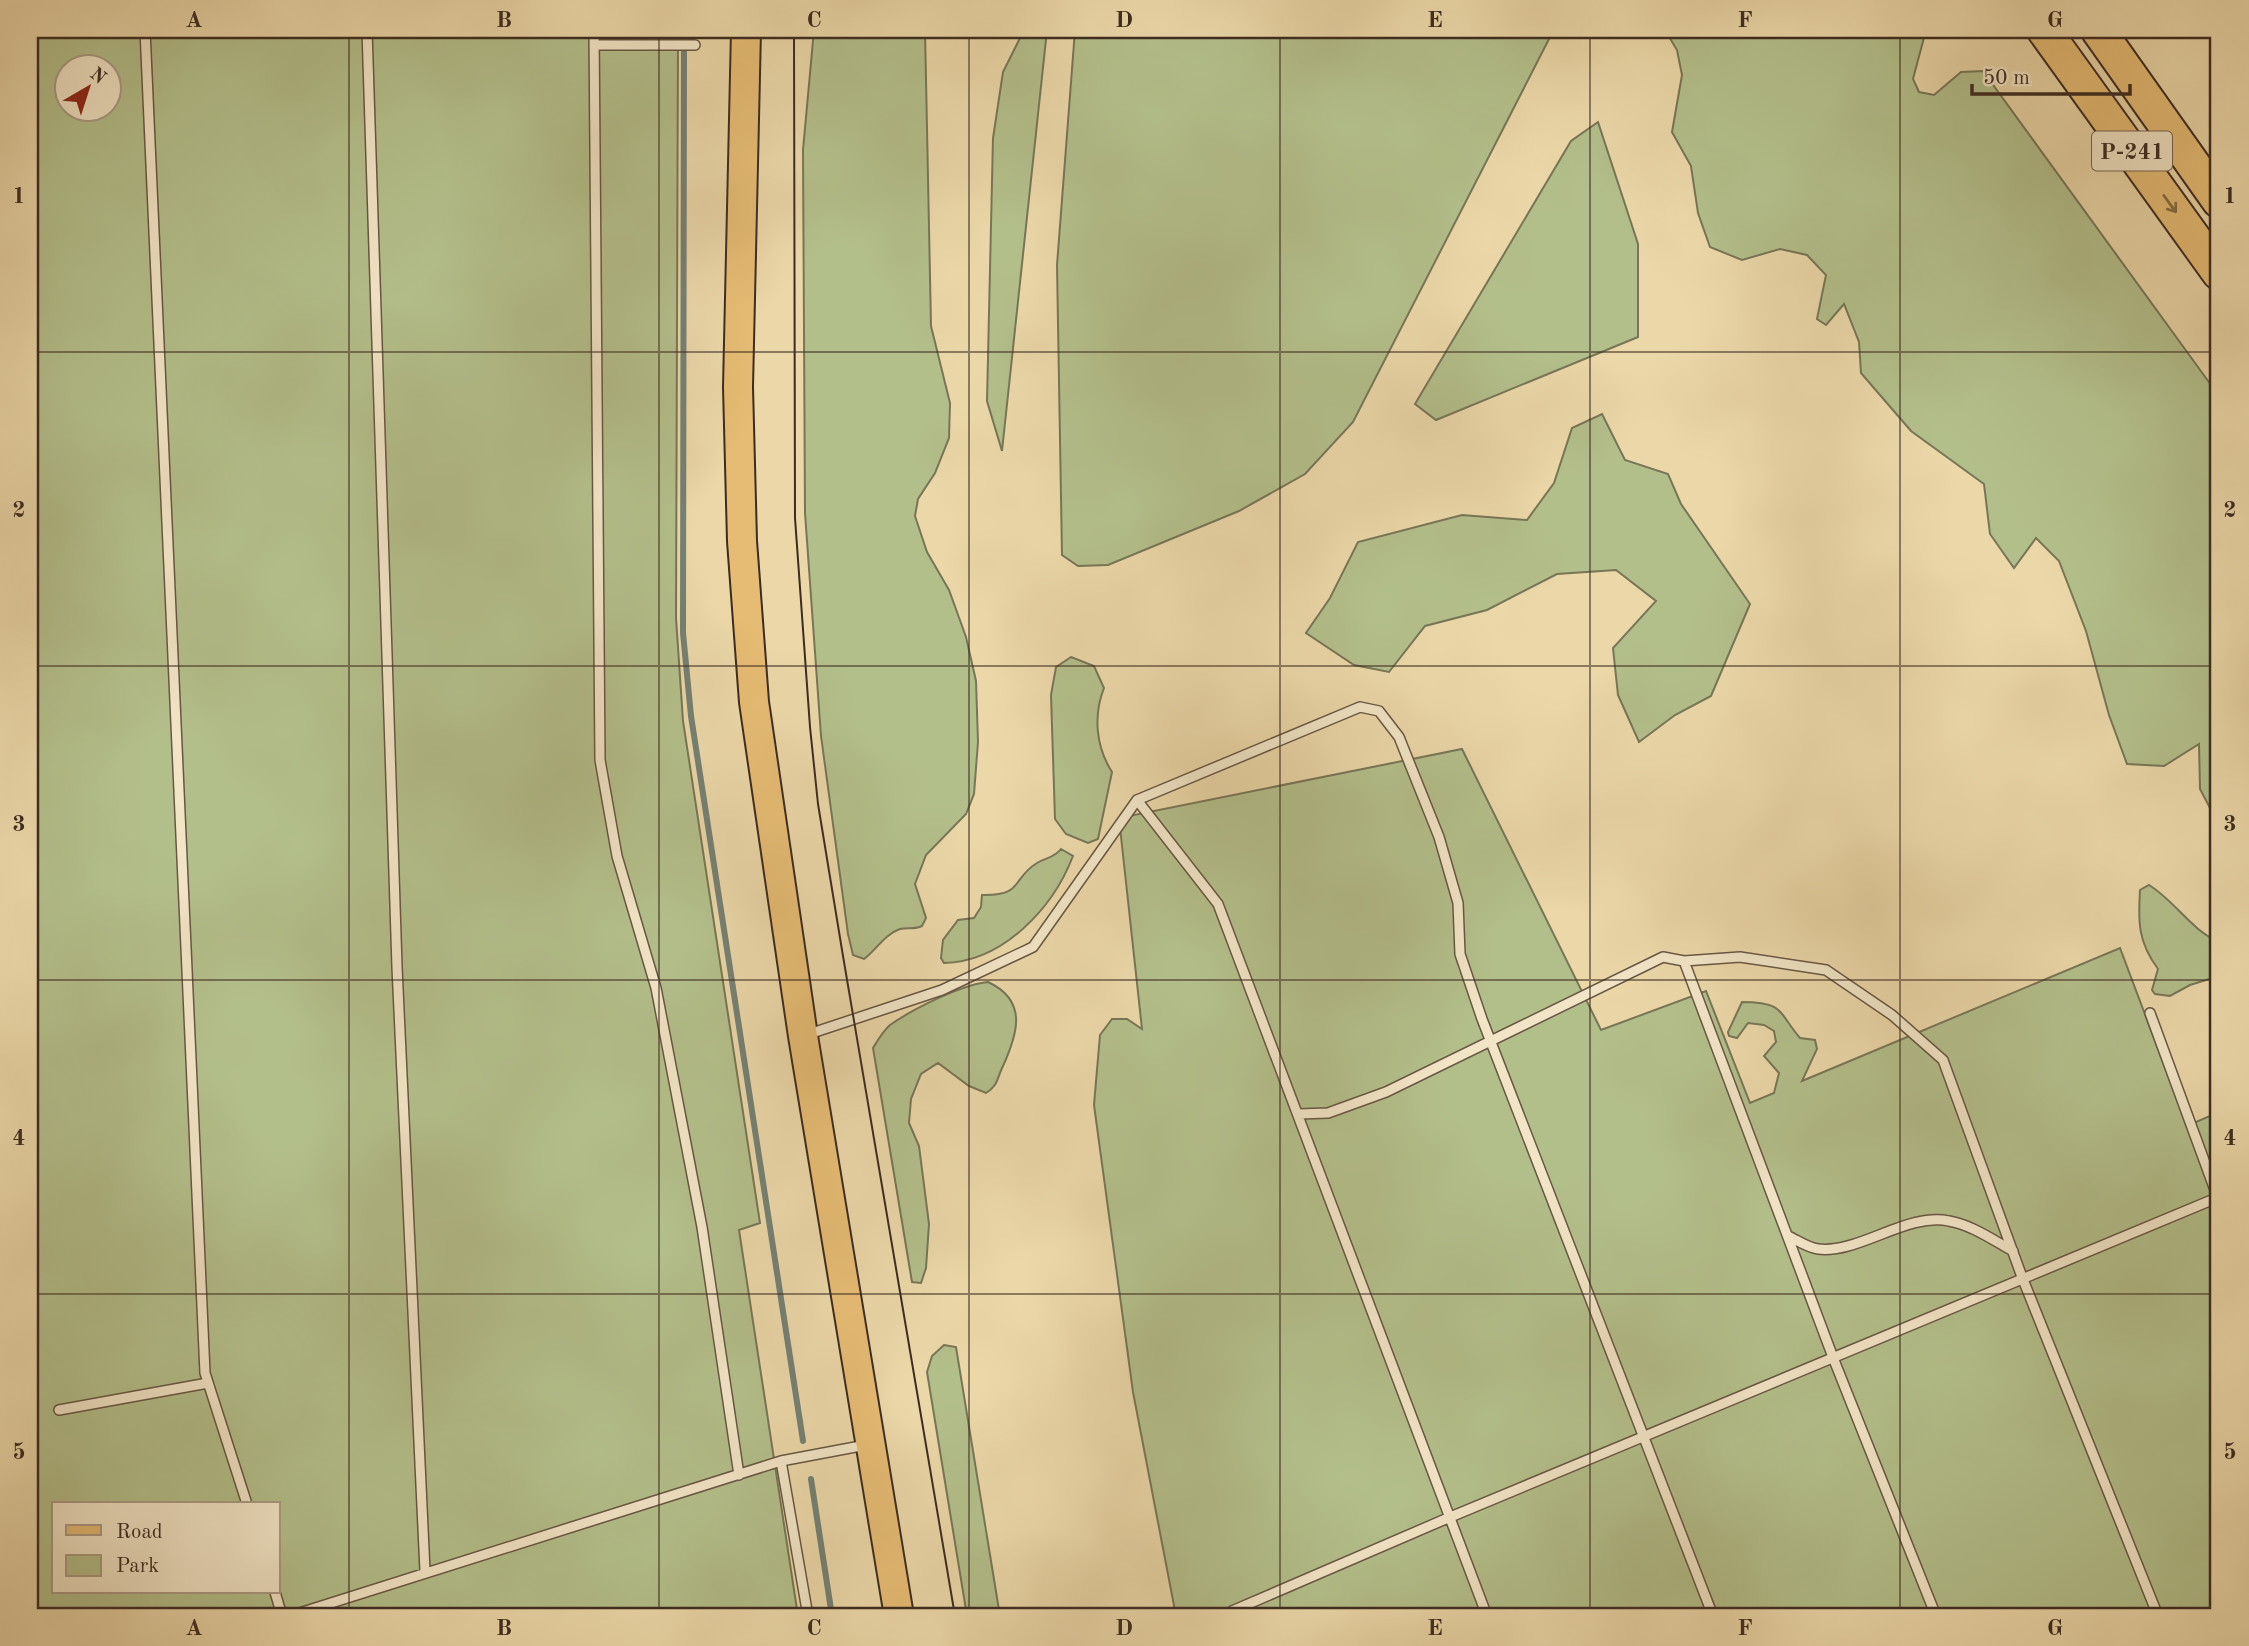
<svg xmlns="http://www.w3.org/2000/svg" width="2249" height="1646" viewBox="0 0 2249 1646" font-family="'Old Standard TT',serif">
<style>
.green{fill:#b3bf8b;stroke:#787656;stroke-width:2;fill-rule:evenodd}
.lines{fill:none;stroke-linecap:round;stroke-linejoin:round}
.stream{stroke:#748174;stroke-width:6}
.lane-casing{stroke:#685743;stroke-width:12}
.primary-casing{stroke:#3d2c21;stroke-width:32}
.highway-casing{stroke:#3d2c21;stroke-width:37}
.lane{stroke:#f2e5c6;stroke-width:9}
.primary{stroke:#e6bc74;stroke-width:28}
.highway{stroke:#e6bc74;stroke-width:33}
.tram{stroke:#3d2c21;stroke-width:2}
.oneway{stroke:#896d46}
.grid{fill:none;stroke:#3d2c21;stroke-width:2;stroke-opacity:0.55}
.labels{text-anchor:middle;stroke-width:5;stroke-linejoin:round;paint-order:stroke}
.shield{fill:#f2e5c6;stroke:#736452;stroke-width:2}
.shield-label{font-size:23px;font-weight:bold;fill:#3d2c21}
.neatline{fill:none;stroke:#3d2c21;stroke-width:2.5}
.grid-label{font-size:23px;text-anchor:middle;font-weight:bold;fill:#3d2c21}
</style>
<rect width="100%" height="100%" fill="#ebd7a8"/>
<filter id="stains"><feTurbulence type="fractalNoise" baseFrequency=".00286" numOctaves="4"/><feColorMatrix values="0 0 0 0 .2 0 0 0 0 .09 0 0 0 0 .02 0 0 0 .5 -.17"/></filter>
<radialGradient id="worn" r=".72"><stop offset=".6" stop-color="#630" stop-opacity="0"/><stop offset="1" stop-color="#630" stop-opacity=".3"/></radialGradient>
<path class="green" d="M 30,30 L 678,30 L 676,618 L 683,721 L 760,1223 L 739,1230 L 798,1616 L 30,1616 ZM 66,66 L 108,66 L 108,108 L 66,108 ZM 54,1504 L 278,1504 L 278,1592 L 54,1592 Z
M 814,30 L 925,30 L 931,326 L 950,403 L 949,438 L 935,473 L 918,499 L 915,516 L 927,552 L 949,590 L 966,637 L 976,681 L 978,742 L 974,794 L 966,814 L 926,855 L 915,884 L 926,918 L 922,926 C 914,930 908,927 900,929 C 885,934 876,950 864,959 L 853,955 L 848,934 L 821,736 L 805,513 L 803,150 Z
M 1024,30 L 1047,30 L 1002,451 L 987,401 L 993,138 L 1003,72 Z
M 1075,30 L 1548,30 L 1549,39 L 1353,422 L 1305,474 L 1239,511 L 1108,565 L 1078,566 L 1062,555 L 1057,265 Z
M 1665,30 L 1926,30 L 1913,79 L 1919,92 L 1934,95 L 1961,72 L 1983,71 L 2219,396 L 2219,825 L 2200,789 L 2199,744 L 2164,766 L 2127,764 L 2109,715 L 2086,631 L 2059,561 L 2036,538 L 2014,568 L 1990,534 L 1984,484 L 1911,431 L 1861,373 L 1859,342 L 1844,304 L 1826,325 L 1817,319 L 1826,275 L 1807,255 L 1780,249 L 1742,260 L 1710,247 L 1698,213 L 1691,166 L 1672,132 L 1682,75 L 1677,50 Z
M 1598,122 L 1638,244 L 1638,337 L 1436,420 L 1415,404 L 1571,141 Z
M 1602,414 L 1625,460 L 1668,474 L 1681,504 L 1750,604 L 1711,696 L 1675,715 L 1639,742 L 1618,695 L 1613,648 L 1656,601 L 1616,570 L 1557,574 L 1487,610 L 1425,626 L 1389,672 L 1354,665 L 1306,633 L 1330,598 L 1358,542 L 1462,515 L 1527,520 L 1554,483 L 1572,428 Z
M 1071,657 L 1094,666 L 1104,688 C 1093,716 1096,747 1112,772 L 1098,839 L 1088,843 L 1066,834 L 1055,819 L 1051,695 L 1056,667 Z
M 1462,749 L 1601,1030 L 1706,991 L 1750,1103 L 1774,1093 L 1779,1073 L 1764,1056 L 1776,1042 L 1774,1031 L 1764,1025 L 1748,1023 L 1737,1038 L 1729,1036 L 1728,1032 L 1742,1002 C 1784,1002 1778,1012 1800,1038 L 1815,1040 L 1817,1049 L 1802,1081 L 2120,948 L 2187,1126 L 2219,1112 L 2219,1616 L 1176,1616 L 1133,1392 L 1094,1105 L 1100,1035 L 1112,1019 L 1127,1019 L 1142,1029 L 1119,818 Z
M 1061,849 L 1073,856 C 1053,908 1003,962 944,963 L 941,958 L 943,940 L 958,920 L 974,918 L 981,907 L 982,895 C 1024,896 1011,879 1037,863 C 1047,857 1054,858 1061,849 Z
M 2149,885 C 2175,901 2191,930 2219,942 L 2219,976 L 2190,985 L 2170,996 L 2155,994 L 2152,990 L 2158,969 C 2138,942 2138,922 2140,890 Z
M 988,982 C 1029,1001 1017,1035 1003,1066 C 997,1078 998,1086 986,1093 L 969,1086 L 938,1063 L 921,1074 L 911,1099 L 909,1123 L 919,1146 L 929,1224 L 926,1268 L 921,1283 L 912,1282 L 873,1048 C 878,1040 883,1031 890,1025 C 913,1009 960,985 988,982 Z
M 944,1345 L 956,1347 L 1000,1616 L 967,1616 L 927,1372 L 932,1356 Z"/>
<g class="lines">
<path class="stream" d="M 684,30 L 683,633 L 691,716 L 803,1441
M 811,1479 L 832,1616"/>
<defs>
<path id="lane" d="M 145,30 L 205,1373 L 247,1504
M 367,30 L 397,967 L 425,1571
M 594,30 L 600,760 L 617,856 L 656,988 L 702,1227 L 739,1475
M 594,45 L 695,45
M 1137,800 L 1360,707 L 1379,711 L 1399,737 L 1439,837 L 1458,903 L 1460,954 L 1482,1019 L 1713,1616
M 1684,961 L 1834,1360 L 1936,1616
M 2150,1013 L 2219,1201
M 806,1035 L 942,990 L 1033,947 L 1137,800 L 1218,904 L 1487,1616
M 1298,1114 L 1328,1113 L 1386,1092 L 1663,957 L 1684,961 L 1740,957 L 1826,970 L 1892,1015 L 1943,1060 L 2022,1277 L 2158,1616
M 1788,1236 C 1797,1240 1808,1248 1818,1249 C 1859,1254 1907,1212 1949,1221 C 1972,1225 1993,1240 2013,1251
M 59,1410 L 208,1383
M 781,1461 L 808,1616
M 275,1592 L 282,1616
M 290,1616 L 781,1461 L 866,1445
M 1233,1616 L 1232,1611 L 1448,1518 L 2219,1197"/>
<path id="primary" d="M 746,30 L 738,387 L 742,541 L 754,702 L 803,1036 L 899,1616"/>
<path id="highway" d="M 2044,30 L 2219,273
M 2098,30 L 2219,201"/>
</defs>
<use href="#lane" class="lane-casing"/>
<use href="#primary" class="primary-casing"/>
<use href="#highway" class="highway-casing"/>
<use href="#lane" class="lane"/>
<use href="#primary" class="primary"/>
<use href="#highway" class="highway"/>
<path class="tram" d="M 794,30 L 795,518 L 810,727 L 818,804 L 843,956 L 955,1616"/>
</g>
<defs><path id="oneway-shaft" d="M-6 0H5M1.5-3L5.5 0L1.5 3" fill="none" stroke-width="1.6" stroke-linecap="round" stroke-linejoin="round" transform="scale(1.75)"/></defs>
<use class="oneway" href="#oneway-shaft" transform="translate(2170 204) rotate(54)"/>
<path class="grid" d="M 349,30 L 349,1616M 659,30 L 659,1616M 969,30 L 969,1616M 1280,30 L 1280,1616M 1590,30 L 1590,1616M 1900,30 L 1900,1616M 30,352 L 2219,352M 30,666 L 2219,666M 30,980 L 2219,980M 30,1294 L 2219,1294"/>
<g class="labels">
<rect class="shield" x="2092" y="131.5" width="80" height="39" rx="5"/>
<g class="shield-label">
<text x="2132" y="159">Р-241</text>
</g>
</g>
<rect width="2249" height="1646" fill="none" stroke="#ebd7a8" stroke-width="77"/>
<rect x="52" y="1502" width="228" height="91" fill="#f2e5c6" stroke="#aa9b84" stroke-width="2"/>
<rect x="66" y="1525" width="35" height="10" fill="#e6bc74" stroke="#aa9b84" stroke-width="2"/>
<text x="116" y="1538" font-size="21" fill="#3d2c21">Road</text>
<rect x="66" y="1555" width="35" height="21" fill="#b3bf8b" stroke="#aa9b84" stroke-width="2"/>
<text x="116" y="1572" font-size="21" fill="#3d2c21">Park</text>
<g transform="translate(88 88) rotate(39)"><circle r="33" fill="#f2e5c6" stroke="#aa9b84" stroke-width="2"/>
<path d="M0-5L12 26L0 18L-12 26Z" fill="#8f2418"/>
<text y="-10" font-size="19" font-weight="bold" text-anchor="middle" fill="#3d2c21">N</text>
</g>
<path d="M1972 84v10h158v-10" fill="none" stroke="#3d2c21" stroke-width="3.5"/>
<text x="1983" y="84" font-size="21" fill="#3d2c21" stroke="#f2e5c6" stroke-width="5" paint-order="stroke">50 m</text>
<rect x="38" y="38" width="2172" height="1570" class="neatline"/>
<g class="grid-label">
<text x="194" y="27">A</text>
<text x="504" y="27">B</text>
<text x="814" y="27">C</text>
<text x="1124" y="27">D</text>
<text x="1435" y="27">E</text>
<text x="1745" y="27">F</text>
<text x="2055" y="27">G</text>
<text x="19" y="203">1</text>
<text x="2230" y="203">1</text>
<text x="19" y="517">2</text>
<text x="2230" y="517">2</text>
<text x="19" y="831">3</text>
<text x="2230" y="831">3</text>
<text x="19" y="1145">4</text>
<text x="2230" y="1145">4</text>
<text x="19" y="1459">5</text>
<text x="2230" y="1459">5</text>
<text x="194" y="1635">A</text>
<text x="504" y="1635">B</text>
<text x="814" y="1635">C</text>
<text x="1124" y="1635">D</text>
<text x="1435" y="1635">E</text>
<text x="1745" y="1635">F</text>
<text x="2055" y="1635">G</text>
</g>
<rect width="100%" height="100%" filter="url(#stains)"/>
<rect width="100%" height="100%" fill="url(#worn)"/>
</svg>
